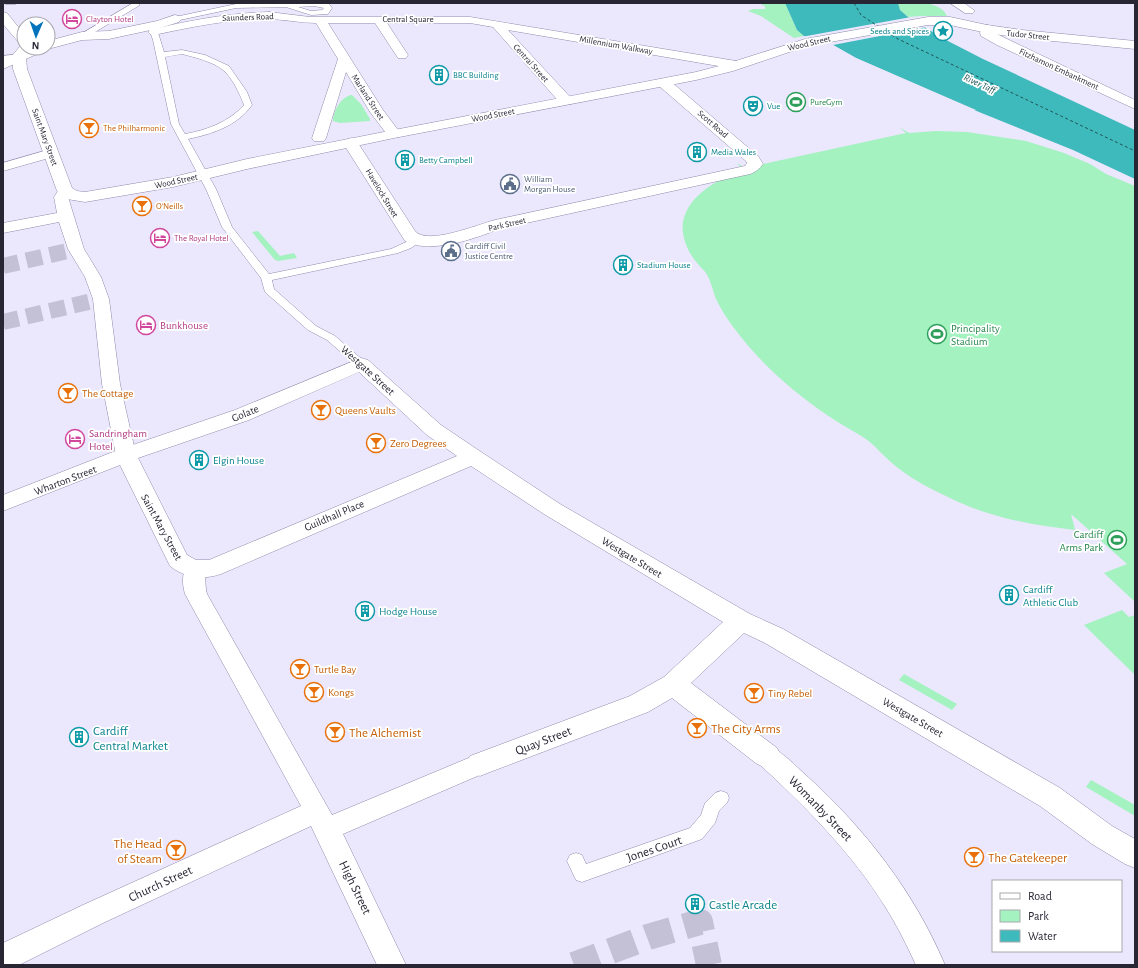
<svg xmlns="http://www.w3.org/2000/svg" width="1138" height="968" viewBox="0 0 1138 968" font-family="'Alegreya Sans',sans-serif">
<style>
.green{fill:#a3f2bf}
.water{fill:#3eb9bc}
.pier{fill:#ebe7fd}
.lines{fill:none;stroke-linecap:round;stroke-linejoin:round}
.ferry{stroke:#215556;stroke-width:1;stroke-dasharray:3 2.5;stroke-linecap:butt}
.pedestrian-tunnel-far1{stroke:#c4c0d5;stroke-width:16;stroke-dasharray:16 8;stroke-linecap:butt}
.pedestrian-tunnel{stroke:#c4c0d5;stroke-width:26;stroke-dasharray:26 13;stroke-linecap:butt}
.service-casing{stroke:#918aab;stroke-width:1}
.pedestrian-casing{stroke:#918aab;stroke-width:1}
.minor-casing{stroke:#918aab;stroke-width:1}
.tertiary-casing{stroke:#918aab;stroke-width:1}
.service{fill:#fff;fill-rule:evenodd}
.pedestrian{fill:#fff;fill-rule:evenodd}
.minor{fill:#fff;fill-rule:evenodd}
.tertiary{fill:#fff;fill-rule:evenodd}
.rail-casing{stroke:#8f8b9d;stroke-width:3}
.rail{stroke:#fff;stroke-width:2;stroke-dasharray:5.5;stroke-linecap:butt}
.labels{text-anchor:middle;stroke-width:3.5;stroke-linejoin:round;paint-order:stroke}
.far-street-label{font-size:9px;fill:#292634;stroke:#fff}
.far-hotel-label{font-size:9px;fill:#b23c85;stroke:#fff;text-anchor:start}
.far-culture-label{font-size:9px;fill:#0d838f;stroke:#fff;text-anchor:start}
.far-leisure-label{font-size:9px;fill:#27864d;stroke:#fff;text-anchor:start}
.far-food-label{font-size:9px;fill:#c56008;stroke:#fff;text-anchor:start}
.far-service-label{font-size:9px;fill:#4e5e75;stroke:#fff;text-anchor:start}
.far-water-label{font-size:10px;font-style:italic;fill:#215556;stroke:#fff}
.hotel-label{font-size:11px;fill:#b23c85;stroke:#fff;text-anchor:start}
.leisure-label{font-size:11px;fill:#27864d;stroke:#fff;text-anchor:start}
.street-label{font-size:11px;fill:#292634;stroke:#fff}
.food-label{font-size:11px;fill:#c56008;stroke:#fff;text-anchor:start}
.culture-label{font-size:11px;fill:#0d838f;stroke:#fff;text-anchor:start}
.near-food-label{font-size:13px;fill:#c56008;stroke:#fff;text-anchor:start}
.near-culture-label{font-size:13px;fill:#0d838f;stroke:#fff;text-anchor:start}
.near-street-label{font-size:13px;fill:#292634;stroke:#fff}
</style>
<rect width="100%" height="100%" fill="#ebe7fd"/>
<path class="green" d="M 766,3 L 785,3 L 797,30 L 804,36 L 794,38 L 761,16 L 748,11 L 753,9 L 765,9 L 765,6 L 761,5 Z
M 898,3 C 913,3 940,0 947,16 L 921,16 L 908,17 L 900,10 Z
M 352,95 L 361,104 L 370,119 L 370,121 L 340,123 L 333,121 C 333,112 341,96 352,95 Z
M 899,127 L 909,133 L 936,131 L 967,132 L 1026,141 L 1064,153 L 1090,164 L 1106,174 L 1135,186 L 1135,602 L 1104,573 L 1127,564 L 1071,514 L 1075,530 C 1030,525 988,517 948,497 C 931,489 913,480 898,468 C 887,460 876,446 866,439 C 854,431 840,424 827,415 C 792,391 759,362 734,328 C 727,319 721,309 716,299 C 713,291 711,281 706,273 C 704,270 700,267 698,264 C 688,253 681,237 683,222 C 689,193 719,180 742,169 L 737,163 L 745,168 L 906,133 Z
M 258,231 L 280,256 L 294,253 L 297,258 L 278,261 L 275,260 L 252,232 Z
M 1122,610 L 1129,617 L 1135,615 L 1135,675 L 1084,625 Z
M 904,674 L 957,704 L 952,710 L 899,680 Z
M 1091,780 L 1135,805 L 1135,816 L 1086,787 Z"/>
<path class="water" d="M 785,3 L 898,3 L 900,10 L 908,17 L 944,39 L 983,59 L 1135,130 L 1135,179 L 1073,150 L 979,112 L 856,58 L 833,45 L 804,36 L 797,30 Z"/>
<path class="pier" d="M 911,17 L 927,27 L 833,45 L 856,58 L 976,110 L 970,110 L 855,60 L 832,47 L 801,37 Z"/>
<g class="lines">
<path class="ferry" d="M 854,3 L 861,15 L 879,27
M 887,32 L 898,39 L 1135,151"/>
<path class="pedestrian-tunnel-far1" d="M 3,266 L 76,249
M 3,322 L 101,299"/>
<path class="pedestrian-tunnel" d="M 574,965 L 648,937 L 700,922 L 709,965"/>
<defs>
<path id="service" d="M 133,3 L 137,3 L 140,5 L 85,38 L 79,38 L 78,36 Z
M 321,3 L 329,4 L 332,8 L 328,14 L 311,15 L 286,7 L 236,8 L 175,21 L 171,19 L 175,17 L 236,4 ZM 314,6 L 324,8 L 322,10 L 311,11 L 298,7 Z
M 149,24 L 155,24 L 156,26 L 164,52 L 182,50 L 205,55 L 229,66 L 247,92 L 252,105 C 237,126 212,134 188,139 L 216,189 L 232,227 L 269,274 L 391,249 L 417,237 L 422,240 L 411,248 L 398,253 L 272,280 L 274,289 L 316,326 L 335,336 L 365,362 L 367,364 L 365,366 L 357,366 L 327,340 L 308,330 L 265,292 L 261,278 L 222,227 L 206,189 L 171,124 L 153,40 L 148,26 ZM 182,54 C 194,57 214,62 223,70 C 232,77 240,94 244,105 C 229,122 207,130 185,134 L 179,124 L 165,57 Z
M 19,54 L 22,54 L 22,58 L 3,60 L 3,56 Z
M 721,791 L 727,793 L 729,798 L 727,803 L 719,811 L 715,823 L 702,839 L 582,882 L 576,880 L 567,861 L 570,855 L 576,853 L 582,855 L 586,864 L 690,828 L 701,815 L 705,803 L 715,793 Z"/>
<path id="pedestrian" d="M 950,3 L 964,3 L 975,11 L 973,13 L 965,13 Z
M 269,12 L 310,17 L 470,17 L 736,61 L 740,62 L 742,65 L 740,68 L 736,69 L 508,30 L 571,98 L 572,101 L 571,104 L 561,104 L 493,27 L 470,23 L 387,23 L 408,55 L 406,58 L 398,58 L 375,23 L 328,23 L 383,110 L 401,134 L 399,137 L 389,137 L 370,112 L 346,72 L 326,138 L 324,141 L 314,141 L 312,138 L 338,59 L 316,23 C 300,23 284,19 267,19 C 229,19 191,27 154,35 L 150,34 L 148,32 L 150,30 L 154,29 C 192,20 230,13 269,12 Z
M 51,149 L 56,150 L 58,153 L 56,156 L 3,171 L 3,163 Z
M 65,187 L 70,188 L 72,191 L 68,197 L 84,249 L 101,277 L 109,299 L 120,384 L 136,455 L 133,459 L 126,461 L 119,459 L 116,455 L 102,384 L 93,299 L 85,277 L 68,249 L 59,222 L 3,233 L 3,223 L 57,213 L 54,197 L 60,188 Z
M 195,562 L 203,564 C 207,572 204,584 207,594 L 332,815 L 471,757 L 480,753 L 489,757 L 493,764 L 489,771 L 343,834 L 406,965 L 377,965 L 311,826 L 103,923 L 19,965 L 3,965 L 3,943 L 83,905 L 301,806 L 185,594 C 182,583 182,575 187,564 Z
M 767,746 C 783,751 795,766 808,777 C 866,830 914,892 945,965 L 916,965 C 907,946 898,927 886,908 C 852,853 806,807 758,763 L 754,756 L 758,749 Z"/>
<path id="minor" d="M 175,15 L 179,16 L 181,19 L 179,22 L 160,28 L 109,39 L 82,40 L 48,49 L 45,48 L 44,51 L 3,69 L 3,60 L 28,48 L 48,48 L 48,41 L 82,32 L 109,31 L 157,21 Z
M 987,25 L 992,26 L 993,32 L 1007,39 L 1135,100 L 1135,109 L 997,45 L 981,36 L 980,33 L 982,26 Z
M 664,79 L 669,80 L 758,156 L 763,164 C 759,169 756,172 750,174 L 499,229 C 476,238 448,248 423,246 C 417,246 411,243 405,241 L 343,143 L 346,140 L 351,138 L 356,140 L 415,231 C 427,246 479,224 495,220 L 745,166 L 747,163 L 746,161 L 659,86 L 657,83 L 659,80 Z
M 361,358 L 368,360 L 441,425 L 481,452 L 560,504 L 750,614 L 783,629 L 1060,788 L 1112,826 L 1135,839 L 1135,868 L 1125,864 L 1092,844 L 1040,806 L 765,643 L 744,633 L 691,683 L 777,748 L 781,756 L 777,764 L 767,768 L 757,764 L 672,698 L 648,712 L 490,772 L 480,776 L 470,772 L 466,764 L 470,756 L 630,696 L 664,677 L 723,622 L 544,514 L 471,466 L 221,574 C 203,580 185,578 170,566 L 120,465 L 3,511 L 3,495 L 118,450 L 235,410 ZM 359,372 L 427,435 L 457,456 L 209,560 L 196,560 L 187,555 L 138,458 L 249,420 Z"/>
<path id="tertiary" d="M 3,12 L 7,13 L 24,34 L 24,48 L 32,48 L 26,56 L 27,69 L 72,188 L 77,191 L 85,192 L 173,177 L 247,159 L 394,130 L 696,72 L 723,65 L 805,39 L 928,17 L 950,17 L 987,25 L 1022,30 L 1135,41 L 1135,49 L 1022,38 L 987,33 L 950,25 L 928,25 L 807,46 L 733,71 L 696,80 L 394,138 L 247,169 L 173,187 L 85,202 L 67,199 L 57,191 L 13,69 L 12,56 L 21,45 L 3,24 Z"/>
</defs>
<use href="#service" class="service-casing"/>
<use href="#pedestrian" class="pedestrian-casing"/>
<use href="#minor" class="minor-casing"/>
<use href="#tertiary" class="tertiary-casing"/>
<use href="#service" class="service"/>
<use href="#pedestrian" class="pedestrian"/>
<use href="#minor" class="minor"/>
<use href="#tertiary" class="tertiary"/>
<defs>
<path id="rail" d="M 6,3 L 15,3"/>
</defs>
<use href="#rail" class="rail-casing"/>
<use href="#rail" class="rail"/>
</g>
<defs>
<symbol id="hotel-ring" viewBox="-11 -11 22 22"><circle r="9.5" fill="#fff" stroke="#d1479c" stroke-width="1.5"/><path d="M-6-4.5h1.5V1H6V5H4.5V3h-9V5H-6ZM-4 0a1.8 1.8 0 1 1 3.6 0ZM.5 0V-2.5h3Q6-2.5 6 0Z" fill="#d1479c"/></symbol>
<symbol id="sight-ring" viewBox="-11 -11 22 22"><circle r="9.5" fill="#fff" stroke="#0f9aa8" stroke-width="1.5"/><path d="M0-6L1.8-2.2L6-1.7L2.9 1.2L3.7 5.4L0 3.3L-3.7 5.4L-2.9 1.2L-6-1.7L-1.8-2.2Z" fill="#0f9aa8"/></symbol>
<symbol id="building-ring" viewBox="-11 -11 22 22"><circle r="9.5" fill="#fff" stroke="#0f9aa8" stroke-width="1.5"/><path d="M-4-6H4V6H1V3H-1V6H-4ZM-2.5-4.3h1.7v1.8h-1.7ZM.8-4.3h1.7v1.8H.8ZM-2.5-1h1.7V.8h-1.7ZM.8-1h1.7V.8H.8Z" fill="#0f9aa8"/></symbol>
<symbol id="stadium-ring" viewBox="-11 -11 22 22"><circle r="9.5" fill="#fff" stroke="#2e9e5b" stroke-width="1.5"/><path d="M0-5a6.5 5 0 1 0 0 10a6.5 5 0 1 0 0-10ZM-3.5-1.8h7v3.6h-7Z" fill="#2e9e5b"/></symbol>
<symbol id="theatre-ring" viewBox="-11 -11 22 22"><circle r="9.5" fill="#fff" stroke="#0f9aa8" stroke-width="1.5"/><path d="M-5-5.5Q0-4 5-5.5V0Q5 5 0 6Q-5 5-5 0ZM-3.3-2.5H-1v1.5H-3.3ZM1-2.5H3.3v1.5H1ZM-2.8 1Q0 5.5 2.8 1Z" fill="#0f9aa8"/></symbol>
<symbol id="bar-ring" viewBox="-11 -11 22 22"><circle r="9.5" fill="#fff" stroke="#e8710a" stroke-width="1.5"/><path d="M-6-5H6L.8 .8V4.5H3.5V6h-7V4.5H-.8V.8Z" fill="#e8710a"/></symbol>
<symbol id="civic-ring" viewBox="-11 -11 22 22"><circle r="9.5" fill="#fff" stroke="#5c6f8a" stroke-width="1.5"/><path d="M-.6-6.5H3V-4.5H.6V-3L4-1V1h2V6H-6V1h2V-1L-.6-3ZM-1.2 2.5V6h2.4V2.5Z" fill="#5c6f8a"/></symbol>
</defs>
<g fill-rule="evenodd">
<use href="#hotel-ring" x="61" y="8" width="22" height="22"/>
<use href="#sight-ring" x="932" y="20" width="22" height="22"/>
<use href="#building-ring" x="428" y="64" width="22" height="22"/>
<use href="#stadium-ring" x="785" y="91" width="22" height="22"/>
<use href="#theatre-ring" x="742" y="95" width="22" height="22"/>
<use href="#bar-ring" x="78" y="117" width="22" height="22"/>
<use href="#building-ring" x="686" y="141" width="22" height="22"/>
<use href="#building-ring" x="394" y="149" width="22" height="22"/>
<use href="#civic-ring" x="499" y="173" width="22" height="22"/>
<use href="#bar-ring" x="131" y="195" width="22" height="22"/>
<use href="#hotel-ring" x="149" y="227" width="22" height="22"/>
<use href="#civic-ring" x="440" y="240" width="22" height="22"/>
<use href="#building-ring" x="612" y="254" width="22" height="22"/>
<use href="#hotel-ring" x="135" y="314" width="22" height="22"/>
<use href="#stadium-ring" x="926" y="323" width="22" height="22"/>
<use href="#bar-ring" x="57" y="382" width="22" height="22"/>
<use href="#bar-ring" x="310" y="399" width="22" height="22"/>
<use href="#hotel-ring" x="64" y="428" width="22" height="22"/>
<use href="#bar-ring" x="365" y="432" width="22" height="22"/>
<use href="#building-ring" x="188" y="449" width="22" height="22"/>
<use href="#stadium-ring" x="1106" y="529" width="22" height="22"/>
<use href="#building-ring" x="998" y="584" width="22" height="22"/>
<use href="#building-ring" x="354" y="600" width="22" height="22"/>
<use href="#bar-ring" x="289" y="658" width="22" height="22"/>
<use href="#bar-ring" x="303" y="681" width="22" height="22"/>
<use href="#bar-ring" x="743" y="682" width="22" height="22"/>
<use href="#bar-ring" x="686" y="717" width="22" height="22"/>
<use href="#bar-ring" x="324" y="721" width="22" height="22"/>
<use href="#building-ring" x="68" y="726" width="22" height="22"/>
<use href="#bar-ring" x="165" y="839" width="22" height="22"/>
<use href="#bar-ring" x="963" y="846" width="22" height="22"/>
<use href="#building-ring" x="684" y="893" width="22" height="22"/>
</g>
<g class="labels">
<g class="far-street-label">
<text transform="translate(248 17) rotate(-2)" y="3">Saunders Road</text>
<text x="408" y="22">Central Square</text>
<text transform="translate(1028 35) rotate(6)" y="3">Tudor Street</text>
<text transform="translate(809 43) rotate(-13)" y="3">Wood Street</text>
<text transform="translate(616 45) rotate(10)" y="3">Millennium Walkway</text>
<text transform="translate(531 63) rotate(48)" y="3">Central Street</text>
<text transform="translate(1059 69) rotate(25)" y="3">Fitzhamon Embankment</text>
<text transform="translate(368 97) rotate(57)" y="3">Marland Street</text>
<text transform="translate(493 115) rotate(-11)" y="3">Wood Street</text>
<text transform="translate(713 124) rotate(41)" y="3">Scott Road</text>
<text transform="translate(45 137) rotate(70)" y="3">Saint Mary Street</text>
<text transform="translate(176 181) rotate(-12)" y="3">Wood Street</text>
<text transform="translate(382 193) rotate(59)" y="3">Havelock Street</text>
<text transform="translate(507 224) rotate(-13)" y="3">Park Street</text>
</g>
<g class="far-hotel-label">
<text x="86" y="22">Clayton Hotel</text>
<text x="174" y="241">The Royal Hotel</text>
</g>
<g class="far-culture-label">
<text x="929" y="34" text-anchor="end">Seeds and Spices</text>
<text x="453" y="78">BBC Building</text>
<text x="767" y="109">Vue</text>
<text x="711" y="155">Media Wales</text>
<text x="419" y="163">Betty Campbell</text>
<text x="637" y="268">Stadium House</text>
</g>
<g class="far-leisure-label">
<text x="810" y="105">PureGym</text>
</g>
<g class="far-food-label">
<text x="103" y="131">The Philharmonic</text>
<text x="156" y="209">O'Neills</text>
</g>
<g class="far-service-label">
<text x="524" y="182">William<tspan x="524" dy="10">Morgan House</tspan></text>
<text x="465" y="249">Cardiff Civil<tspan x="465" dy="10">Justice Centre</tspan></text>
</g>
<g class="far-water-label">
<text transform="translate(980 83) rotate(25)" y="4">River Taff</text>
</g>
<g class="hotel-label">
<text x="160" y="329">Bunkhouse</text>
<text x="89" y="437">Sandringham<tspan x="89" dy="13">Hotel</tspan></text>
</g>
<g class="leisure-label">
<text x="951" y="332">Principality<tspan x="951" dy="13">Stadium</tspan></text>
<text x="1103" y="538" text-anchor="end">Cardiff<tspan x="1103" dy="13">Arms Park</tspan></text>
</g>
<g class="street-label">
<text transform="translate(368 370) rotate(42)" y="4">Westgate Street</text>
<text transform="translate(245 413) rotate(-22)" y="4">Golate</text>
<text transform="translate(65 480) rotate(-21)" y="4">Wharton Street</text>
<text transform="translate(334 515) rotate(-23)" y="4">Guildhall Place</text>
<text transform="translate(162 527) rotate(61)" y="4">Saint Mary Street</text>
<text transform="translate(632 557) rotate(31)" y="4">Westgate Street</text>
<text transform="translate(913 717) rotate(30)" y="4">Westgate Street</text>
</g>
<g class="food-label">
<text x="82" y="397">The Cottage</text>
<text x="335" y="414">Queens Vaults</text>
<text x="390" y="447">Zero Degrees</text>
<text x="314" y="673">Turtle Bay</text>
<text x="328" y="696">Kongs</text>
<text x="768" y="697">Tiny Rebel</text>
</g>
<g class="culture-label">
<text x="213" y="464">Elgin House</text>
<text x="1023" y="593">Cardiff<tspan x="1023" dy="13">Athletic Club</tspan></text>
<text x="379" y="615">Hodge House</text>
</g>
<g class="near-food-label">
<text x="711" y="733">The City Arms</text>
<text x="349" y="737">The Alchemist</text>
<text x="162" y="848" text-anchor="end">The Head<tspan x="162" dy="15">of Steam</tspan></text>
<text x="988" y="862">The Gatekeeper</text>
</g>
<g class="near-culture-label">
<text x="93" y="735">Cardiff<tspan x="93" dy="15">Central Market</tspan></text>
<text x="709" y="909">Castle Arcade</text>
</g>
<g class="near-street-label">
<text transform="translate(543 740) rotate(-21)" y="5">Quay Street</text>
<text transform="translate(821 808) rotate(46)" y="5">Womanby Street</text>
<text transform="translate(654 848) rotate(-19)" y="5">Jones Court</text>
<text transform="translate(160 883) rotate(-25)" y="5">Church Street</text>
<text transform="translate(356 887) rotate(64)" y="5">High Street</text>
</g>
</g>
<rect width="1138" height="968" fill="none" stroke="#292634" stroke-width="8"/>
<rect x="992" y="880" width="130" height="72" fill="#ffffff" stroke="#a9a8ae"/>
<rect x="1000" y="893" width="20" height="6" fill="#ffffff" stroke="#a9a8ae"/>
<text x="1028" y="900" font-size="12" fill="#292634">Road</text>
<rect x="1000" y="910" width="20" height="12" fill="#a3f2bf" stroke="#a9a8ae"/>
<text x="1028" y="920" font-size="12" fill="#292634">Park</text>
<rect x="1000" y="930" width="20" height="12" fill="#3eb9bc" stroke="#a9a8ae"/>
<text x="1028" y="940" font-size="12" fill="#292634">Water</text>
<g transform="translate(36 36) rotate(182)"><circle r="19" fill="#ffffff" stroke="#a9a8ae"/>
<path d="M0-3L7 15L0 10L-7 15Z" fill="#0173bd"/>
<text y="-6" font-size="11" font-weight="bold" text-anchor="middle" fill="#292634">N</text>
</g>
</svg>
